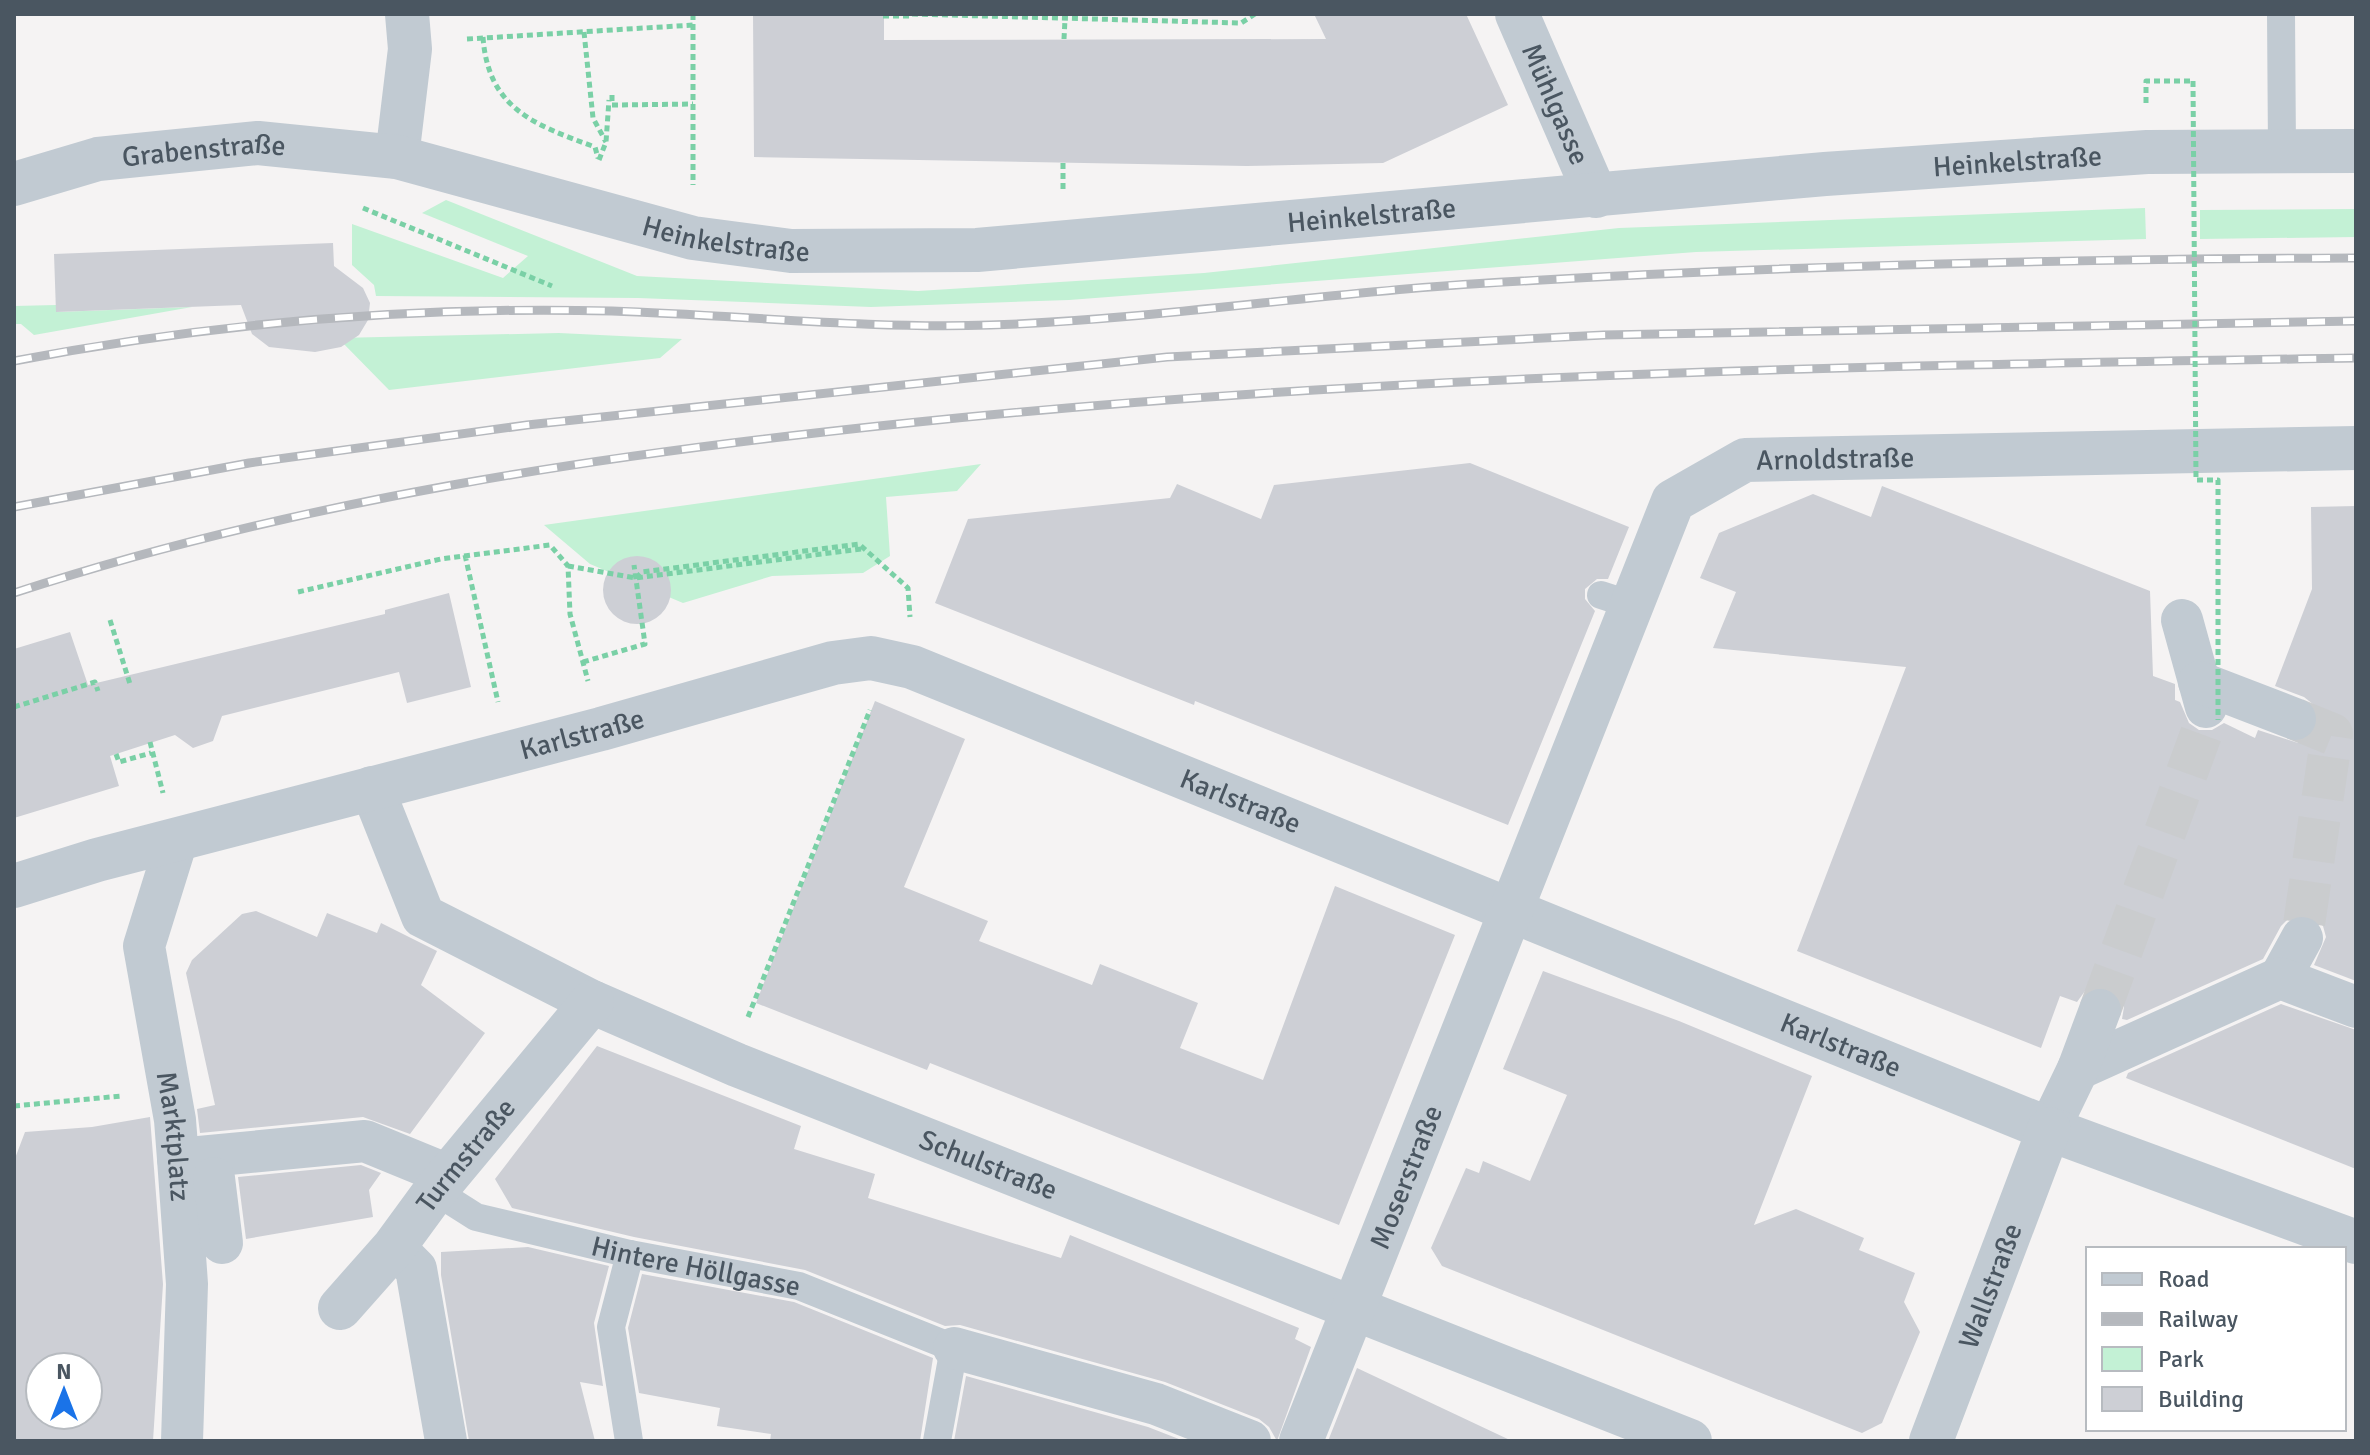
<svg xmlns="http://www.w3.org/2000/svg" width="2370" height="1455" viewBox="0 0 2370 1455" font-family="Signika,sans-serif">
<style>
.green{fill:#c3f1d5}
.building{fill:#cdcfd5;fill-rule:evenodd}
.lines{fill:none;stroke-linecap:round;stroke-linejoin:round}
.pedestrian-tunnel{stroke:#caccce;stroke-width:42;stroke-dasharray:42 21;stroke-linecap:butt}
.path{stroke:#7ad0a6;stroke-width:5;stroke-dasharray:6 4;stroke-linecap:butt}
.service{stroke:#c1cad2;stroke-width:28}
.pedestrian{stroke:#c1cad2;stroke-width:42}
.minor{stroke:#c1cad2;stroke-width:44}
.tertiary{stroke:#c1cad2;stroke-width:44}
.rail-casing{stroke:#b5b8bd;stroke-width:9}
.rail{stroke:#fff;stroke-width:6;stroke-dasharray:18;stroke-linecap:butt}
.path-bridge{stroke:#7ad0a6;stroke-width:5;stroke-dasharray:6 4;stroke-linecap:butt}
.labels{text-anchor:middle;stroke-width:6;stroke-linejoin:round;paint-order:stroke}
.street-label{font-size:28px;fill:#4a5661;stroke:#fff}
</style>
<rect width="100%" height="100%" fill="#f5f3f3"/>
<path class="green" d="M 446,200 L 637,276 L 918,291 L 1204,273 L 1619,228 L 2145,208 L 2146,239 L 1696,252 L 1069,300 L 871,307 L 638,298 L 376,296 L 374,285 L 352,265 L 352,224 L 503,278 L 528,256 L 422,213 Z
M 2356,209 L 2356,237 L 2200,239 L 2200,210 Z
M 56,305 L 57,312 L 192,307 L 34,335 L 21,324 L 14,324 L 14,306 Z
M 559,333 L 682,339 L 660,358 L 389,390 L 338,338 Z
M 981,464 L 957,491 L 886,497 L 890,556 L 863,573 L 772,576 L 683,603 L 590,564 L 544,525 Z"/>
<path class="building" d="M 753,14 L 884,14 L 884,40 L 1326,39 L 1314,14 L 1466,14 L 1508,105 L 1383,163 L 1247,166 L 754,157 Z
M 333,243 L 334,266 L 363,288 L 370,303 L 368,320 L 359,335 L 341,347 L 315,352 L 269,347 L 252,334 L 241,305 L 56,312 L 54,254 Z
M 1470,463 L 1629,527 L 1608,579 L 1597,579 L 1585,589 L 1585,599 L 1595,611 L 1508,825 L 1195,701 L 1194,705 L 935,603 L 968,519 L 1170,498 L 1177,484 L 1261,519 L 1274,485 Z
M 1882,486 L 2150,591 L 2153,676 L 2175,684 L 2175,700 L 2180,702 L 2189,723 L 2199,730 L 2212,730 L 2224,723 L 2255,738 L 2258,730 L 2298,743 L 2309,738 L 2317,728 L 2318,715 L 2314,705 L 2304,697 L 2275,686 L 2312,589 L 2311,507 L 2356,506 L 2356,981 L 2314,965 L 2326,937 L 2323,926 L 2314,917 L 2301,914 L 2290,917 L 2281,926 L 2263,959 L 2127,1020 L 2122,1019 L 2124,1007 L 2119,995 L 2108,987 L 2097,986 L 2085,991 L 2077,1002 L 2060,996 L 2041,1048 L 1797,951 L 1906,667 L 1713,648 L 1736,592 L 1700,578 L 1719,533 L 1813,494 L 1871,517 Z
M603 590a34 34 0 1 1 68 0a34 34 0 1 1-68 0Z
M 449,593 L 471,687 L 407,703 L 399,672 L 222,716 L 213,741 L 193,748 L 175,735 L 110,756 L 119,786 L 14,818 L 14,649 L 70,632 L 88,685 L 385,614 L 385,610 Z
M 875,701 L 965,739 L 904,887 L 988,921 L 979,941 L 1092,985 L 1100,964 L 1198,1003 L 1180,1048 L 1263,1080 L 1335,886 L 1455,935 L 1339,1225 L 930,1063 L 927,1070 L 756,1003 Z
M 256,911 L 317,937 L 327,913 L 377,933 L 381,923 L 437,951 L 421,985 L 485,1033 L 410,1134 L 363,1117 L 200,1133 L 197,1109 L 215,1105 L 186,973 L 192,960 L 242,914 Z
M 1543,971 L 1679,1021 L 1812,1076 L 1754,1225 L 1796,1209 L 1864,1238 L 1859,1250 L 1915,1273 L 1904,1302 L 1920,1332 L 1882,1423 L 1862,1433 L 1442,1266 L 1431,1248 L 1466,1168 L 1479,1173 L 1483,1161 L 1530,1181 L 1567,1095 L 1503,1069 Z
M 2281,1004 L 2356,1030 L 2356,1169 L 2126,1078 L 2128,1073 Z
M 597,1046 L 801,1126 L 794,1149 L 875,1174 L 868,1198 L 1061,1258 L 1070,1235 L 1299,1328 L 1295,1339 L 1311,1347 L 1277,1441 L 1269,1427 L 1259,1419 L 1165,1382 L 960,1325 L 945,1326 L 805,1270 L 634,1237 L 512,1208 L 495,1179 Z
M 150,1117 L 163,1284 L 153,1441 L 14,1441 L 14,1161 L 25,1132 L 92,1127 ZM 40,1367 L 88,1367 L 88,1415 L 40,1415 Z
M 361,1165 L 381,1173 L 369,1190 L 373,1217 L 246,1239 L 238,1177 Z
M 528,1247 L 609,1266 L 594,1323 L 603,1386 L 580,1382 L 595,1441 L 469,1441 L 441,1275 L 441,1252 Z
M 642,1274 L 794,1302 L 933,1358 L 920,1441 L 770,1441 L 771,1434 L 717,1426 L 720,1408 L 639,1393 L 628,1328 Z
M 1357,1368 L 1512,1441 L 1328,1441 Z
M 966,1376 L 1148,1427 L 1184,1441 L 954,1441 Z"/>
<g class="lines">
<path class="pedestrian-tunnel" d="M 2295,719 L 2332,734 L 2302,938
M 2100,1010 L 2208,715"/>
<path class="path" d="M 693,14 L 693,185
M 912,14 L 1241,23 L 1255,14
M 883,16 L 912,16
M 584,32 L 593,118 L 606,142
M 483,37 C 488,109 535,125 595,147 L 598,158
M 467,39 L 693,25
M 1064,39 L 1065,19
M 612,95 L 612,105 L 693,104
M 2146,103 L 2146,81 L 2193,81
M 599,160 L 606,142 L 609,100
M 1063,163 L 1063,190
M 363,208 L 552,286
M 465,555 L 498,702
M 568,566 L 636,578 L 861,549
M 636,578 L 642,572 L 859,544 L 908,588 L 910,617
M 298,592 L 441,559 L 550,545 L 568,566 L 570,614 L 588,681
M 110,620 L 130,684
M 583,662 L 645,644 L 634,565
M 14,707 L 95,682 L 98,691
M 150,742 L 163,793
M 116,754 L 119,762 L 151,753
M 748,1017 L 870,710
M 14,1106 L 121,1096"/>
<g class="service">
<path d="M 2281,14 L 2282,151"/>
<path d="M 1601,595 L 1632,605"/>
<path id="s1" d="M 435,1191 L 476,1217 L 630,1254 L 799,1286 L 954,1348 L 937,1441"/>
<path d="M 629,1441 L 611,1327 L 630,1254"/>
</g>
<g class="pedestrian">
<path d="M 2182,620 L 2206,707"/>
<path d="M 2199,682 L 2295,719"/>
<path id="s2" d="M 177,840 L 144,946 L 175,1120 L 178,1159 L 187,1284 L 182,1441"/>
<path d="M 2280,978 L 2302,938"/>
<path d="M 2078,1069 L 2280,978 L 2356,1007"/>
<path d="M 2049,1129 L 2078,1069 L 2100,1010"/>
<path d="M 178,1159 L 365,1141 L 448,1175"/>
<path d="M 214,1178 L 222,1243"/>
<path d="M 394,1247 L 416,1269 L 446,1441"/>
<path d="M 954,1348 L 1156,1404 L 1250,1441"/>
</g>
<g class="minor">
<path id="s3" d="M 1517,14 L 1596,196"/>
<path d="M 397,157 L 410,49 L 407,14"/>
<path id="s4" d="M 372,788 L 423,916 L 592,1002 L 737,1065 L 1690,1441"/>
<path id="s5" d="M 14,886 L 97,860 L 601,729 L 833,663 L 871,658 L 912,667 L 2049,1129 L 2356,1242"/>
<path id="s6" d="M 340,1308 L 394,1247 L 435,1191 L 592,1002"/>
<path id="s7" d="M 1301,1441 L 1673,501 L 1745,460 L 2356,448"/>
<path id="s8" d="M 1931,1441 L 2049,1129"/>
</g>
<path class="tertiary" id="s9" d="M 14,184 L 98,159 L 258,143 L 397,157 L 693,238 L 791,251 L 977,250 L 1825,174 L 2147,152 L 2356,151"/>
<defs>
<path id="rail" d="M 14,361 C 212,323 411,306 612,311 C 738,315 864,329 990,325 C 1151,320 1310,294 1472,284 C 1766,266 2061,259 2356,258
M 14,507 L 249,463 L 527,425 L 1167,357 L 1604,335 L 2356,321
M 14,593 C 299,500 600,455 898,424 C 1382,373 1869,366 2356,358"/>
</defs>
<use href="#rail" class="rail-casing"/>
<use href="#rail" class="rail"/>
<path class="path-bridge" d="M 2193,81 L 2196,480 L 2218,480 L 2218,720"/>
</g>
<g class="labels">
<g class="street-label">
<text dy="10" stroke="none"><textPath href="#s3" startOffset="98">Mühlgasse</textPath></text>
<text dy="10" stroke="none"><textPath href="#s9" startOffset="194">Grabenstraße</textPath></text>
<text dy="10" stroke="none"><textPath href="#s9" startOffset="2024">Heinkelstraße</textPath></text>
<text dy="10" stroke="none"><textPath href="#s9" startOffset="1376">Heinkelstraße</textPath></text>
<text dy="10" stroke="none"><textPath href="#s9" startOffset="728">Heinkelstraße</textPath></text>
<text dy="10" stroke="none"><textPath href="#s7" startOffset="1184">Arnoldstraße</textPath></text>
<text dy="10" stroke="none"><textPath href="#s5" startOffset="588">Karlstraße</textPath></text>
<text dy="10" stroke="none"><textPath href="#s5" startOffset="1284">Karlstraße</textPath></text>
<text dy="10" stroke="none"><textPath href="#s5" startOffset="1932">Karlstraße</textPath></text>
<text dy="10" stroke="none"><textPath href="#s2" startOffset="304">Marktplatz</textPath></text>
<text dy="10" stroke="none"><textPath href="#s6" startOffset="198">Turmstraße</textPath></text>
<text dy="10" stroke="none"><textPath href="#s4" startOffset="756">Schulstraße</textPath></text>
<text dy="10" stroke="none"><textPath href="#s7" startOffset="284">Moserstraße</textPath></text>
<text dy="10" stroke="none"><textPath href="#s1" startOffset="274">Hintere Höllgasse</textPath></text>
<text dy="10" stroke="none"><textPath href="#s8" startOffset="166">Wallstraße</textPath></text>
</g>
</g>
<rect width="2370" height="1455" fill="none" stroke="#4a5661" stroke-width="32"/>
<rect x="2086" y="1247" width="260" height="184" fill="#ffffff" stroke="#b7bbc0" stroke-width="2"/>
<rect x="2102" y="1273" width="40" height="12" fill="#c1cad2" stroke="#b7bbc0" stroke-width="2"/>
<text x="2158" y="1287" font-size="24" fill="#4a5661">Road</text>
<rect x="2102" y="1313" width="40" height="12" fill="#b5b8bd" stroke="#b7bbc0" stroke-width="2"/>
<text x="2158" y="1327" font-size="24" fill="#4a5661">Railway</text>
<rect x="2102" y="1347" width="40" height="24" fill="#c3f1d5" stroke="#b7bbc0" stroke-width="2"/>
<text x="2158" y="1367" font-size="24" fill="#4a5661">Park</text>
<rect x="2102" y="1387" width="40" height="24" fill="#cdcfd5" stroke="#b7bbc0" stroke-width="2"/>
<text x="2158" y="1407" font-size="24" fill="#4a5661">Building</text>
<g transform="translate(64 1391)"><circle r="38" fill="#ffffff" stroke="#b7bbc0" stroke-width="2"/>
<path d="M0-6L14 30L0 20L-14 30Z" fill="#1a73e8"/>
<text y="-12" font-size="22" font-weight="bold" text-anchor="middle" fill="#4a5661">N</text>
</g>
</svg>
